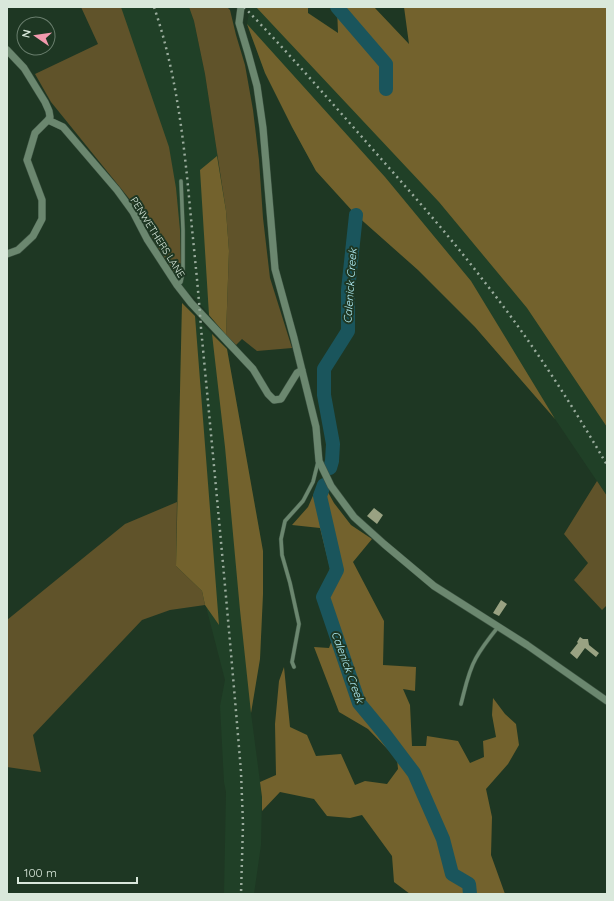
<svg xmlns="http://www.w3.org/2000/svg" width="614" height="901" viewBox="0 0 614 901" font-family="Quicksand,sans-serif">
<style>
.built{fill:#204027}
.green{fill:#60532a}
.forest{fill:#73622d}
.lines{fill:none;stroke-linecap:round;stroke-linejoin:round}
.river{stroke:#1a555c;stroke-width:14}
.building{fill:#99a282}
.service-casing{stroke:#3d5342;stroke-width:4.5}
.minor-casing{stroke:#3d5342;stroke-width:8}
.service{stroke:#6b876f;stroke-width:3.5}
.minor{stroke:#6b876f;stroke-width:7}
.rail{stroke:#9aac9d;stroke-width:2.5;stroke-dasharray:2 4;stroke-linecap:butt}
.labels{text-anchor:middle;stroke-width:4;stroke-linejoin:round;paint-order:stroke}
.street-label{font-size:10px;fill:#d9e8db;stroke:#1e3723}
.water-label{font-size:11px;font-style:italic;fill:#b3f0f9;stroke:#1e3723}
</style>
<rect width="100%" height="100%" fill="#1e3723"/>
<path class="built" d="M 121,7 L 189,7 L 194,21 L 205,74 L 226,211 L 226,335 L 195,298 L 185,290 L 178,278 L 181,268 L 180,230 Z
M 250,7 L 300,7 L 339,34 L 607,423 L 607,496 L 555,419 L 475,327 L 418,270 L 356,215 L 316,171 L 292,127 L 265,73 L 247,24 Z
M 182,303 L 227,349 L 263,551 L 263,594 L 260,659 L 251,713 L 262,797 L 261,845 L 254,894 L 224,894 L 226,792 L 224,782 L 220,706 L 225,680 L 202,591 L 176,566 Z"/>
<path class="green" d="M 81,7 L 121,7 L 169,147 L 176,188 L 180,230 L 181,268 L 178,278 L 155,243 L 140,212 L 51,102 L 35,74 L 98,44 Z
M 189,7 L 227,7 L 230,10 L 236,35 L 245,65 L 253,110 L 259,160 L 263,218 L 270,278 L 292,348 L 257,351 L 242,339 L 236,345 L 226,335 L 229,251 L 226,211 L 205,74 L 194,21 Z
M 597,481 L 607,496 L 607,605 L 602,610 L 574,580 L 588,563 L 564,534 Z
M 177,502 L 176,566 L 202,591 L 205,605 L 170,610 L 142,620 L 33,735 L 41,772 L 7,767 L 7,620 L 125,524 Z"/>
<path class="forest" d="M 256,7 L 308,7 L 308,13 L 338,33 L 337,7 L 374,7 L 409,44 L 404,7 L 607,7 L 607,427 L 527,308 L 439,202 Z
M 247,24 L 385,177 L 471,281 L 555,419 L 475,327 L 418,270 L 356,215 L 316,171 L 292,127 L 265,73 Z
M 217,156 L 226,211 L 229,251 L 226,335 L 209,315 L 200,170 Z
M 182,303 L 195,316 L 219,625 L 205,605 L 202,591 L 176,566 Z
M 212,334 L 227,349 L 263,551 L 263,594 L 260,659 L 251,713 L 240,610 L 225,447 Z
M 319,482 L 324,485 L 334,503 L 351,525 L 372,539 L 353,562 L 384,621 L 383,665 L 416,667 L 415,691 L 403,689 L 410,705 L 412,746 L 426,746 L 427,736 L 458,741 L 470,763 L 484,757 L 483,741 L 496,737 L 492,715 L 493,698 L 505,714 L 516,724 L 519,745 L 508,764 L 486,789 L 492,817 L 491,855 L 505,894 L 410,894 L 394,882 L 392,856 L 362,815 L 350,818 L 327,816 L 314,799 L 280,792 L 262,811 L 262,797 L 260,782 L 276,775 L 275,724 L 279,681 L 284,667 L 290,727 L 307,735 L 316,756 L 341,754 L 355,785 L 365,781 L 387,784 L 398,769 L 397,759 L 368,729 L 339,712 L 314,647 L 329,648 L 332,640 L 319,603 L 326,585 L 330,568 L 320,528 L 292,525 L 308,507 Z"/>
<g class="lines">
<path class="river" d="M 337,7 L 386,64 L 386,89
M 330,468 L 332,461 L 333,444 L 324,395 L 324,369 L 348,331 L 348,290 L 356,215
M 324,485 L 320,496 L 337,570 L 323,597 L 359,703 L 383,732 L 414,773 L 443,839 L 452,874 L 469,884 L 470,894"/>
</g>
<path class="building" d="M 374,508 L 383,515 L 377,524 L 367,516 Z
M 501,600 L 507,604 L 499,616 L 493,613 Z
M 580,637 L 583,639 L 588,639 L 589,645 L 599,653 L 596,657 L 585,648 L 577,659 L 570,653 L 578,643 L 577,642 Z"/>
<g class="lines">
<defs>
<path id="service" d="M 177,285 L 181,282 L 183,272 L 183,230 L 181,181
M 294,667 L 292,662 L 299,624 L 290,583 L 282,555 L 281,539 L 285,521 L 303,501 L 313,482 L 318,462
M 461,704 C 465,689 468,672 476,658 C 482,647 490,637 498,627"/>
<path id="minor" d="M 241,7 L 239,23 L 248,53 L 257,86 L 263,128 L 275,269 L 294,338 L 316,427 L 319,461 L 331,486 L 354,517 L 384,544 L 434,586 L 527,645 L 607,701
M 7,50 L 24,68 L 45,102 L 49,111 L 50,117 L 48,120 L 63,127 L 117,190 L 133,212 L 147,239 L 177,285 L 191,303 L 253,369 L 268,394 L 274,400 L 281,399 L 297,373 L 302,370
M 7,254 L 18,250 L 33,236 L 42,219 L 42,200 L 27,160 L 35,133 L 48,120"/>
</defs>
<use href="#service" class="service-casing"/>
<use href="#minor" class="minor-casing"/>
<use href="#service" class="service"/>
<use href="#minor" class="minor"/>
<path class="rail" d="M 154,7 C 175,68 183,133 189,197 C 193,241 198,284 201,328 C 215,476 229,624 241,772 L 243,824 L 241,894
M 244,7 C 285,49 323,93 362,137 C 403,184 445,230 483,280 C 529,338 570,401 607,465"/>
</g>
<g class="labels">
<g class="street-label">
<text transform="translate(158 237) rotate(58)" y="4">PENWETHERS LANE</text>
</g>
<g class="water-label">
<text transform="translate(350 286) rotate(-86)" y="4">Calenick Creek</text>
<text transform="translate(348 667) rotate(70)" y="4">Calenick Creek</text>
</g>
</g>
<rect width="614" height="901" fill="none" stroke="#d9e8db" stroke-width="16"/>
<g transform="translate(36 36) rotate(283)"><circle r="19" fill="#1e3723" stroke="#697e6d"/>
<path d="M0-3L7 15L0 10L-7 15Z" fill="#f29aae"/>
<text y="-6" font-size="11" font-weight="bold" text-anchor="middle" fill="#d9e8db">N</text>
</g>
<path d="M18 877v6h119v-6" fill="none" stroke="#d9e8db" stroke-width="2"/>
<text x="24" y="877" font-size="12" fill="#d9e8db" stroke="#1e3723" stroke-width="3" paint-order="stroke">100 m</text>
</svg>
